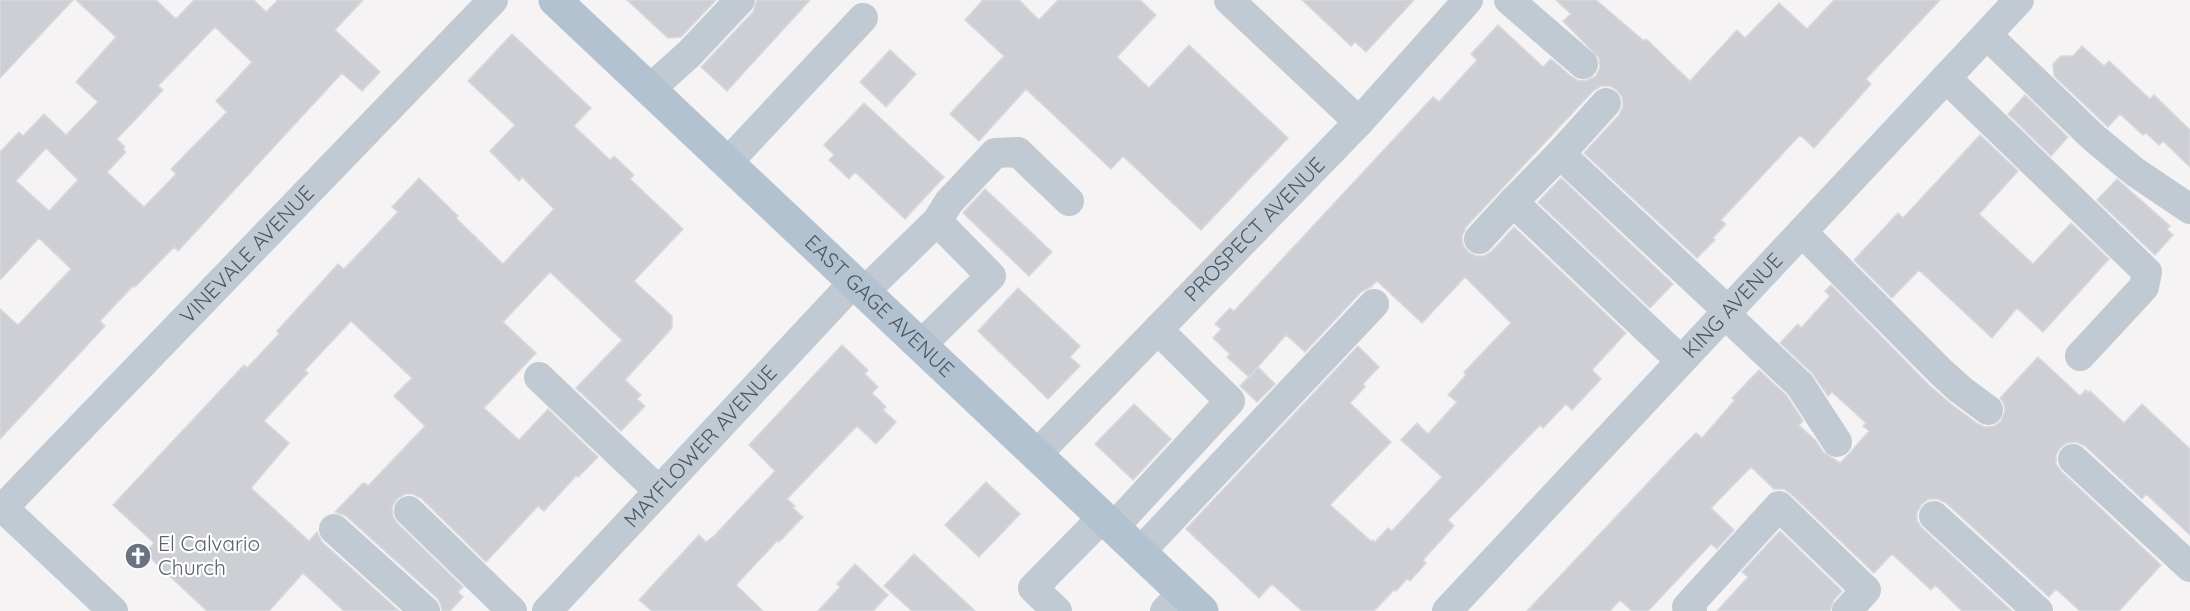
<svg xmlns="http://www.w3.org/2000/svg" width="2190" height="611" viewBox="0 0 2190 611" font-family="Quicksand,sans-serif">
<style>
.building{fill:#cdcfd5;stroke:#d7d9de;stroke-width:1.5;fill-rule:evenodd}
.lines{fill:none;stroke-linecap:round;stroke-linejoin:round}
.minor{stroke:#c1cad2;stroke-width:30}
.major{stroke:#b3c2d1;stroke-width:33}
.labels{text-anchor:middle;stroke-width:4.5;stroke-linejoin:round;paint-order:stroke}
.street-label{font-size:21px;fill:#4a5661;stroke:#fff}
.worship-label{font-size:21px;fill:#5b616d;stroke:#fff;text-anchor:start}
</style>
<rect width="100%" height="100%" fill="#f5f3f3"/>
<path class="building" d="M 0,0 L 73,0 L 0,78 Z
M 76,0 L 156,0 L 176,19 L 194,0 L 254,0 L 266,12 L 278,0 L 363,0 L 335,30 L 380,72 L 362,91 L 342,73 L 178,251 L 174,247 L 135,287 L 133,286 L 100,321 L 105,326 L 0,439 L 0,309 L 18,325 L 71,269 L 39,238 L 0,280 L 0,152 L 19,132 L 23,136 L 44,114 L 66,135 L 98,102 L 76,82 L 116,37 ZM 215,27 L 252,62 L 216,101 L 227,112 L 171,169 L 176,174 L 144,207 L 107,172 L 126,152 L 123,149 L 125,147 L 117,139 L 163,90 L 158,86 ZM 46,148 L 78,180 L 49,211 L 16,181 Z
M 627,0 L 716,0 L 681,37 L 668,38 Z
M 757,0 L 810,0 L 727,91 L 701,67 L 753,12 Z
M 983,0 L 1019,0 L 1039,20 L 1058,0 L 1140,0 L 1156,15 L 1117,57 L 1149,88 L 1189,45 L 1288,138 L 1201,230 L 1123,156 L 1111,169 L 1026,89 L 979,141 L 950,114 L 1004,56 L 965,20 Z
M 1302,0 L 1414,0 L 1366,52 L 1355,42 L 1351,46 Z
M 1556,0 L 1596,0 L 1644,41 L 1646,39 L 1690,81 L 1737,30 L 1745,38 L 1779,3 L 1807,29 L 1834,0 L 1940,0 L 1866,79 L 1871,84 L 1814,148 L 1800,135 L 1721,220 L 1726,224 L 1713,238 L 1715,240 L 1697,258 L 1584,153 L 1619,115 L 1623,106 L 1622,97 L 1617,90 L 1610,86 L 1601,86 L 1593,91 L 1466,227 L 1462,236 L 1463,245 L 1468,252 L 1476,256 L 1484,256 L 1492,251 L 1514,227 L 1626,333 L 1592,370 L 1601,379 L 1572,410 L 1566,404 L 1543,428 L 1540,425 L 1448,520 L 1454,526 L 1423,560 L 1426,563 L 1410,581 L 1407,579 L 1396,591 L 1394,590 L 1374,611 L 1302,611 L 1272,584 L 1259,598 L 1186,529 L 1358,346 L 1379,367 L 1363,384 L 1365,387 L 1350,403 L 1391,442 L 1330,505 L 1371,541 L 1373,540 L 1375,542 L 1388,528 L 1392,531 L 1442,477 L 1401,440 L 1417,423 L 1428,434 L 1457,402 L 1448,395 L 1466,375 L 1464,372 L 1511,323 L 1465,277 L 1422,323 L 1377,281 L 1371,287 L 1361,292 L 1305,352 L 1286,335 L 1249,377 L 1227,357 L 1230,354 L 1213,338 L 1221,329 L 1215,324 L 1230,308 L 1234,311 L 1433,97 L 1439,102 L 1477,60 L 1471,54 L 1498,25 L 1543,67 L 1551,59 L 1572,77 L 1579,81 L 1588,80 L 1596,76 L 1600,67 L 1599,58 L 1563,21 L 1571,14 Z
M 512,34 L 591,108 L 574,126 L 610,160 L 614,156 L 634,175 L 630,179 L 683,229 L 634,281 L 672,316 L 672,328 L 625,380 L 641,395 L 637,399 L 645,406 L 621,431 L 576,388 L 622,340 L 550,272 L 503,322 L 536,353 L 484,408 L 519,440 L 548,409 L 598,457 L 578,477 L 576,476 L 544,511 L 538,506 L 486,562 L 421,498 L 413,494 L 405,494 L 397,499 L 392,507 L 393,516 L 397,523 L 463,587 L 458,592 L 463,597 L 450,611 L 442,611 L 441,605 L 437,598 L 346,516 L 335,512 L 362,484 L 365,483 L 368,486 L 425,426 L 394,396 L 412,378 L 351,321 L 305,370 L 308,373 L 264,421 L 289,443 L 251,488 L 309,541 L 317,532 L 322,542 L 399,611 L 344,611 L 303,573 L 269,611 L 207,611 L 145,553 L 154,543 L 113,505 L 244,365 L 247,368 L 279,334 L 277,331 L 338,264 L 344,269 L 398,212 L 392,207 L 419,178 L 458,216 L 456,218 L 503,264 L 554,209 L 522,177 L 519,181 L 490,151 L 515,125 L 468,81 Z
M 2082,46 L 2104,66 L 2109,61 L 2150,99 L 2154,95 L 2190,130 L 2190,167 L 2163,141 L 2159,145 L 2146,133 L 2143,135 L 2120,114 L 2108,127 L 2106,125 L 2054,76 L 2053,64 L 2061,56 L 2073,56 Z
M 890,50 L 916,74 L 886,107 L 860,82 Z
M 2025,95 L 2068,137 L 2051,156 L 2008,114 Z
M 864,103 L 944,177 L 905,219 L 855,172 L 849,179 L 829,160 L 834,155 L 824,145 Z
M 1980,135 L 2018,171 L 1979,214 L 2033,264 L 2071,223 L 2109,259 L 2043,332 L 2017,308 L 1992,338 L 1919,270 L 1892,298 L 1854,260 L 1898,213 L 1903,218 Z
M 1561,178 L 1673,284 L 1650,308 L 1538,202 Z
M 2117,179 L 2170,226 L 2167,229 L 2173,235 L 2155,255 L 2097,200 Z
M 985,189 L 1052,252 L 1029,276 L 963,213 Z
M 1831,285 L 1929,385 L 1951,404 L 1978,424 L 1985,427 L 1994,426 L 2001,421 L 2005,411 L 2004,404 L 2000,398 L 2038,357 L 2080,396 L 2086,390 L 2088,393 L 2090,391 L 2124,423 L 2142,404 L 2190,449 L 2190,535 L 2146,494 L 2142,499 L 2085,446 L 2076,442 L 2067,443 L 2060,448 L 2056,455 L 2056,464 L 2061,471 L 2161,565 L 2119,611 L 2080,611 L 2056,589 L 2049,597 L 1946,503 L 1938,499 L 1929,499 L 1922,504 L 1917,512 L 1917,521 L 1922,528 L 2012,611 L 1962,611 L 1935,585 L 1931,590 L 1892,554 L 1874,573 L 1791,494 L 1784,489 L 1774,489 L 1751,467 L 1711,508 L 1734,530 L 1717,549 L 1711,544 L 1648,611 L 1632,611 L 1620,600 L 1610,611 L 1527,611 L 1679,450 L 1696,433 L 1702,438 L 1735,400 L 1732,398 L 1759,370 L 1787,396 L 1803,421 L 1799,425 L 1816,441 L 1823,452 L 1840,463 L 1847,456 L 1869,431 L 1863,426 L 1866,423 L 1832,392 L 1828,396 L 1812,373 L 1780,343 L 1798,324 L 1801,328 L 1830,296 L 1825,291 Z
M 1018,288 L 1080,346 L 1070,357 L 1080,366 L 1048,399 L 978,331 Z
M 842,345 L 868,370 L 865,374 L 878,387 L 872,393 L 886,407 L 883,410 L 896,422 L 876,444 L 857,426 L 787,499 L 795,506 L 793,508 L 803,517 L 779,542 L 778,540 L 736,585 L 763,611 L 652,611 L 639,600 L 699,535 L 706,542 L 715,535 L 775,471 L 749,445 Z
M 1258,367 L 1275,384 L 1257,402 L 1240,386 Z
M 1134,404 L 1171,439 L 1133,480 L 1095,444 Z
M 986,482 L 1020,514 L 979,557 L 945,525 Z
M 1780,531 L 1842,591 L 1834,600 L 1830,611 L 1717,611 L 1748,577 L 1742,572 Z
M 914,554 L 975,611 L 912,611 L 884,586 Z
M 855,564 L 888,595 L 873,611 L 818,611 L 840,587 L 837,584 Z"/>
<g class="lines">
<g class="minor">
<path d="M 1229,0 L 1359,122"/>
<path d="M 1509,0 L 1583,64"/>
<path d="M 1987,35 L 2094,138 L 2135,172 L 2190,209"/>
<path d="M 1946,78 L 2147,272 L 2144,287 L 2080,356"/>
<path d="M 650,89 L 689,54 L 740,0"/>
<path d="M 1560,154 L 1606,103"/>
<path d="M 727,163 L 863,18"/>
<path d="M 937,221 L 949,202 L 995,153 L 1018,152 L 1069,201"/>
<path d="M 1802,232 L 1941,372 L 1961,390 L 1988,410"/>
<path d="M 1479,239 L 1513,202"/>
<path d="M 864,292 L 937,221 L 991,276 L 921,345"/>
<path d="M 1725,314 L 1800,385 L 1837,442"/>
<path d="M 1681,361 L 1513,202 L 1560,154 L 1728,311"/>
<path d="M 539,377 L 659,491"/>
<path id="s1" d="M 1036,455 L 1359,122 L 1468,0"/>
<path d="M 2073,459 L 2190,567"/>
<path d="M 0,505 L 113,611"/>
<path id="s2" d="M 0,511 L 493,0"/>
<path d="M 409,511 L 512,611"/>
<path d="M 1934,516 L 2038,611"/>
<path d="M 1114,527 L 1230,401 L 1158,330"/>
<path d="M 334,529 L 425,611"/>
<path d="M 1140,552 L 1374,304"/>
<path id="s3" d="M 547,611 L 854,282"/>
<path d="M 1057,611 L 1033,588 L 1103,517"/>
<path d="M 1165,611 L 1183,592"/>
<path id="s4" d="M 1447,611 L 2019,0"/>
<path d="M 1692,611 L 1687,607 L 1779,506 L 1866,590 L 1847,611"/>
</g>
<path class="major" id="s5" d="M 555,0 L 1202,611"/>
</g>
<defs>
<symbol id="church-disc" viewBox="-11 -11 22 22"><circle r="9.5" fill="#6b7280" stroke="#fff"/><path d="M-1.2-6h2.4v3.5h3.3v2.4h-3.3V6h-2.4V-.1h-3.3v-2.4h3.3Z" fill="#fff"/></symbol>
</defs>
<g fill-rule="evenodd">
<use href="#church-disc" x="123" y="541" width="30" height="30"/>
</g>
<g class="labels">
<g class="street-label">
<text dy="7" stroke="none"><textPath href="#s1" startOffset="314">PROSPECT AVENUE</textPath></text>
<text dy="7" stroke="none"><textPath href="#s2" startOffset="356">VINEVALE AVENUE</textPath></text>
<text dy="7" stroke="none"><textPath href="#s4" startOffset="418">KING AVENUE</textPath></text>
<text dy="7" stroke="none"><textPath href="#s5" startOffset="446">EAST GAGE AVENUE</textPath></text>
<text dy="7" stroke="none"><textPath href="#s3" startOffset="225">MAYFLOWER AVENUE</textPath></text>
</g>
<g class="worship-label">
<text x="158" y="551">El Calvario<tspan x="158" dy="24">Church</tspan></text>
</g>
</g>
</svg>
